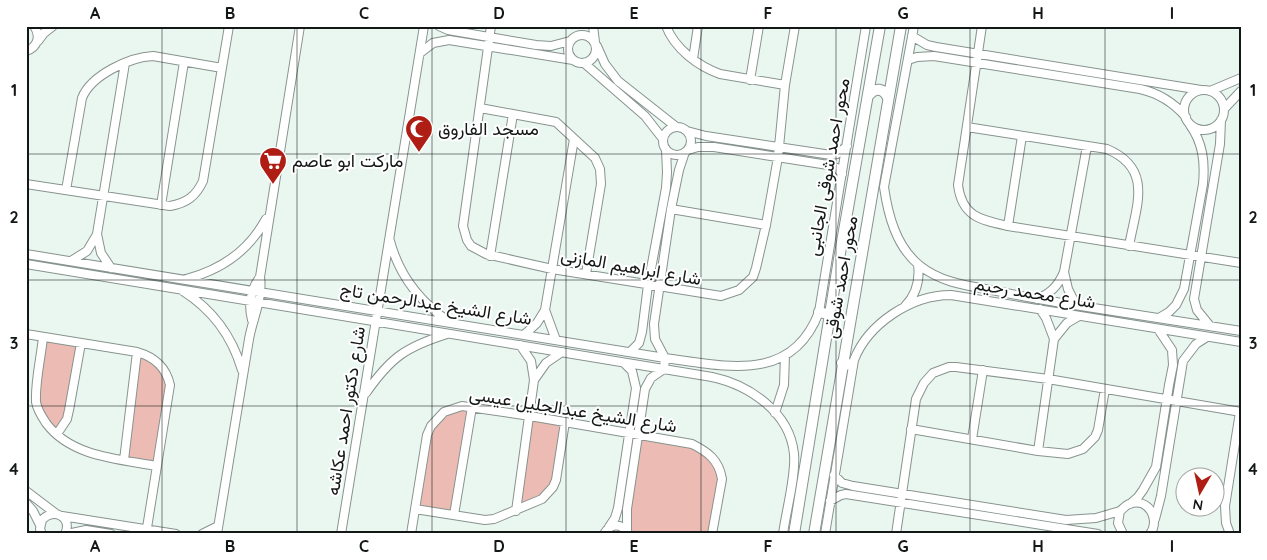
<svg xmlns="http://www.w3.org/2000/svg" width="1267" height="560" viewBox="0 0 1267 560" font-family="Quicksand,Vazirmatn,sans-serif">
<style>
.green{fill:#ecbcb4}
.lines{fill:none;stroke-linecap:round;stroke-linejoin:round}
.minor-casing{stroke:#88938e;stroke-width:10}
.major-casing{stroke:#88938e;stroke-width:12}
.minor{stroke:#fff;stroke-width:8}
.major{stroke:#fff;stroke-width:10}
.grid{fill:none;stroke:#131716;stroke-width:1;stroke-opacity:0.55}
.labels{text-anchor:middle;stroke-width:4;stroke-linejoin:round;paint-order:stroke}
.poi-label{font-size:18px;fill:#131716;stroke:#fff;text-anchor:start}
.street-label{font-size:18px;fill:#131716;stroke:#fff}
.neatline{fill:none;stroke:#131716;stroke-width:2}
.grid-label{font-size:16px;text-anchor:middle;font-weight:bold;fill:#131716}
</style>
<rect width="100%" height="100%" fill="#eaf7f1"/>
<path class="green" d="M 43,337 L 81,343 L 69,410 L 57,434 L 36,404 Z
M 137,352 L 153,358 L 170,385 L 157,466 L 124,460 Z
M 472,407 L 454,515 L 415,509 L 427,435 L 444,412 Z
M 530,416 L 565,422 L 556,480 L 548,494 L 516,511 Z
M 638,435 L 701,448 L 721,472 L 712,534 L 629,534 L 627,525 Z"/>
<g class="lines">
<defs>
<path id="minor" d="M 439,26 L 448,30 L 536,45 L 551,46 L 570,41
M 491,26 L 463,226 L 467,240 L 471,246 L 486,254 L 552,269 L 721,296 L 739,290 L 753,277 L 756,268 L 766,225 L 778,157 L 785,85 L 795,26
M 593,26 L 595,42
M 666,26 C 675,49 698,66 720,74 L 785,85
M 914,26 L 884,187 C 888,215 896,246 919,265 C 941,283 969,286 997,291 C 1020,296 1044,300 1068,304 C 1126,313 1183,322 1241,331
M 982,26 L 958,185 C 962,217 981,220 1008,226 L 1241,263
M568 49a14 14 0 1 1 28 0a14 14 0 1 1-28 0Z
M 912,36 L 927,45 L 936,47 L 1201,90
M 38,41 L 44,33 L 53,26
M 597,46 L 605,64 L 618,81 L 675,126
M 26,51 C 38,47 41,36 34,26
M 420,53 L 433,43 L 449,40 L 573,60
M 693,59 L 698,26
M 908,60 L 917,57 L 934,56 L 1140,89 C 1158,93 1174,103 1186,117
M 584,63 L 645,116 L 663,139
M 750,80 L 759,26
M1184 110a20 20 0 1 1 40 0a20 20 0 1 1-40 0Z
M 1210,91 L 1241,78
M 480,108 L 556,122 L 595,158 L 600,169 L 601,184 L 586,274
M 1224,109 L 1241,91
M663 141a14 14 0 1 1 28 0a14 14 0 1 1-28 0Z
M 967,127 L 1107,149 C 1154,169 1136,206 1129,246
M 687,131 L 706,136 L 831,155 L 837,154 L 847,146
M 688,150 L 698,147 L 714,147 L 828,165 L 837,168 L 842,174
M 26,184 L 170,206 C 187,203 196,196 203,181 L 229,26
M 66,190 L 82,98 C 91,75 130,57 153,56 L 222,68
M 161,205 L 184,62
M 671,209 L 766,225
M 1008,226 L 1022,136
M 390,241 C 399,275 419,301 448,321
M 26,254 L 665,358 C 725,366 792,384 819,312 L 866,26
M 490,256 L 513,114
M 71,261 L 87,251 L 96,236
M 26,264 L 712,377 C 749,385 790,412 794,454 C 796,476 786,511 783,534
M 111,268 L 101,253 L 97,234 L 125,63
M 1064,272 L 1068,289 L 1076,305
M 186,279 C 221,270 248,252 266,219
M 183,291 C 213,310 232,336 242,370
M 1037,299 C 1051,293 1058,286 1064,272 L 1087,146
M 905,306 C 916,295 920,280 918,264
M 1040,309 L 1046,318 L 1054,339
M 545,310 L 556,340
M 1159,318 L 1169,312 L 1176,305 L 1184,289 L 1203,184 C 1205,162 1203,143 1190,125
M 252,320 C 248,304 250,290 260,277
M 1210,326 L 1197,310 L 1194,299 L 1220,144 L 1221,120
M 26,334 L 137,352 C 155,357 166,367 170,385 L 146,534
M 525,334 L 537,323 L 545,310 L 574,139
M 43,337 C 41,358 35,381 36,402 C 37,409 42,417 46,423 C 71,457 119,459 157,466
M 630,352 L 639,343 L 642,332 L 648,285 L 666,188 L 667,172 L 666,150
M 534,380 L 546,363 L 562,352
M 366,393 C 391,357 406,347 447,334
M 775,413 L 784,385 L 785,355
M 911,429 L 1038,451 L 1068,454 L 1083,449 L 1095,437 L 1098,430 L 1105,389
M 57,434 L 67,419 L 69,410 L 81,343
M 972,439 L 983,370
M 1038,451 L 1054,339 L 1067,323 L 1079,316
M 124,460 L 137,352
M 834,475 L 842,483 L 853,486 L 1066,520 L 1096,518 L 1120,511
M 26,491 L 55,513
M 830,501 L 841,495 L 846,494 L 1098,534
M 26,503 L 33,511 L 40,525
M 1130,504 L 1138,497 L 1143,490 L 1156,467 L 1169,385 L 1173,365 L 1172,350 L 1158,329
M 415,509 L 485,520 L 494,519 L 542,499 L 553,487 L 556,480 L 565,422
M 516,511 L 534,380 L 531,361 L 520,345
M 454,515 L 472,407
M 62,516 L 176,534
M 1155,519 L 1161,496 L 1183,361 L 1196,344 L 1207,337
M 609,527 L 615,518 L 618,508 L 636,388 L 632,371 L 624,363
M 627,532 L 627,509 L 645,389 L 651,378 L 664,369 L 665,358 L 655,339 L 654,324 L 671,209 L 679,170 L 685,152
M 42,534 L 40,529 L 42,520 C 53,507 73,517 65,534
M 67,534 L 86,530 L 111,534
M 202,534 L 218,526
M 217,534 L 249,339 C 253,317 263,299 260,277 L 300,26
M 341,534 L 424,26
M 411,534 L 427,435 L 431,426 L 444,412 L 462,406 L 530,416 L 692,444 C 708,452 719,460 722,479 L 712,534
M 604,534 C 610,523 621,523 628,533
M 825,534 L 854,360 C 868,324 911,295 951,295 L 1241,342
M 896,534 L 916,399 L 924,383 L 933,373 L 949,367 L 956,367 L 1048,379 L 1241,412
M 1123,534 L 1118,523 L 1120,511 C 1123,509 1126,505 1129,504 C 1148,497 1161,519 1150,534
M 1230,534 L 1226,523 L 1225,506 L 1240,412"/>
<path id="major" d="M 869,95 C 875,87 884,88 888,98
M 819,312 L 831,315
M 842,363 L 852,365
M 794,534 L 839,259 L 880,26
M 814,534 L 901,26"/>
</defs>
<use href="#minor" class="minor-casing"/>
<use href="#major" class="major-casing"/>
<use href="#minor" class="minor"/>
<use href="#major" class="major"/>
</g>
<path class="grid" d="M 162,26 L 162,534M 297,26 L 297,534M 432,26 L 432,534M 566,26 L 566,534M 701,26 L 701,534M 836,26 L 836,534M 970,26 L 970,534M 1105,26 L 1105,534M 26,154 L 1241,154M 26,280 L 1241,280M 26,406 L 1241,406"/>
<defs>
<symbol id="mosque-pin" viewBox="-11 -11 22 30"><path d="M0 17L-7.5 6A9.5 9.5 0 1 1 7.5 6Z" fill="#ae1e14" stroke="#fff"/><path d="M3.5-4.9A6 6 0 1 0 3.5 4.9A5 5 0 1 1 3.5-4.9Z" fill="#fff"/></symbol>
<symbol id="supermarket-pin" viewBox="-11 -11 22 30"><path d="M0 17L-7.5 6A9.5 9.5 0 1 1 7.5 6Z" fill="#ae1e14" stroke="#fff"/><path d="M-6-5.5h2.5l.6 2H6L4.5 2H-2.5L-4.4-4H-6ZM-1.5 3.2a1.3 1.3 0 1 0 .1 0ZM3 3.2a1.3 1.3 0 1 0 .1 0Z" fill="#fff"/></symbol>
</defs>
<g fill-rule="evenodd">
<use href="#mosque-pin" x="403" y="113" width="32" height="43"/>
<use href="#supermarket-pin" x="257" y="145" width="32" height="43"/>
</g>
<g class="labels">
<g class="poi-label">
<text x="438" y="135">مسجد الفاروق</text>
<text x="292" y="167">ماركت ابو عاصم</text>
</g>
<g class="street-label">
<text transform="translate(828 167) rotate(-80)" y="6">محور احمد شوقى الجانبى</text>
<text transform="translate(631 267) rotate(10)" y="6">شارع ابراهيم المازنى</text>
<text transform="translate(841 277) rotate(-80)" y="6">محور احمد شوقى</text>
<text transform="translate(1035 293) rotate(9)" y="6">شارع محمد رحيم</text>
<text transform="translate(436 304) rotate(9)" y="6">شارع الشيخ عبدالرحمن تاج</text>
<text transform="translate(573 410) rotate(9)" y="6">شارع الشيخ عبدالجليل عيسى</text>
<text transform="translate(346 411) rotate(-81)" y="6">شارع دكتور احمد عكاشه</text>
</g>
</g>
<rect width="1267" height="560" fill="none" stroke="#ffffff" stroke-width="55"/>
<g transform="translate(1200 492) rotate(189)"><circle r="24" fill="#ffffff" stroke="#a1a2a2"/>
<path d="M0-4L9 19L0 12L-9 19Z" fill="#ae1e14"/>
<text y="-8" font-size="14" font-weight="bold" text-anchor="middle" fill="#131716">N</text>
</g>
<rect x="28" y="28" width="1212" height="504" class="neatline"/>
<g class="grid-label">
<text x="95" y="19">A</text>
<text x="230" y="19">B</text>
<text x="364" y="19">C</text>
<text x="499" y="19">D</text>
<text x="634" y="19">E</text>
<text x="768" y="19">F</text>
<text x="903" y="19">G</text>
<text x="1038" y="19">H</text>
<text x="1172" y="19">I</text>
<text x="14" y="96">1</text>
<text x="1253" y="96">1</text>
<text x="14" y="223">2</text>
<text x="1253" y="223">2</text>
<text x="14" y="349">3</text>
<text x="1253" y="349">3</text>
<text x="14" y="475">4</text>
<text x="1253" y="475">4</text>
<text x="95" y="552">A</text>
<text x="230" y="552">B</text>
<text x="364" y="552">C</text>
<text x="499" y="552">D</text>
<text x="634" y="552">E</text>
<text x="768" y="552">F</text>
<text x="903" y="552">G</text>
<text x="1038" y="552">H</text>
<text x="1172" y="552">I</text>
</g>
</svg>
